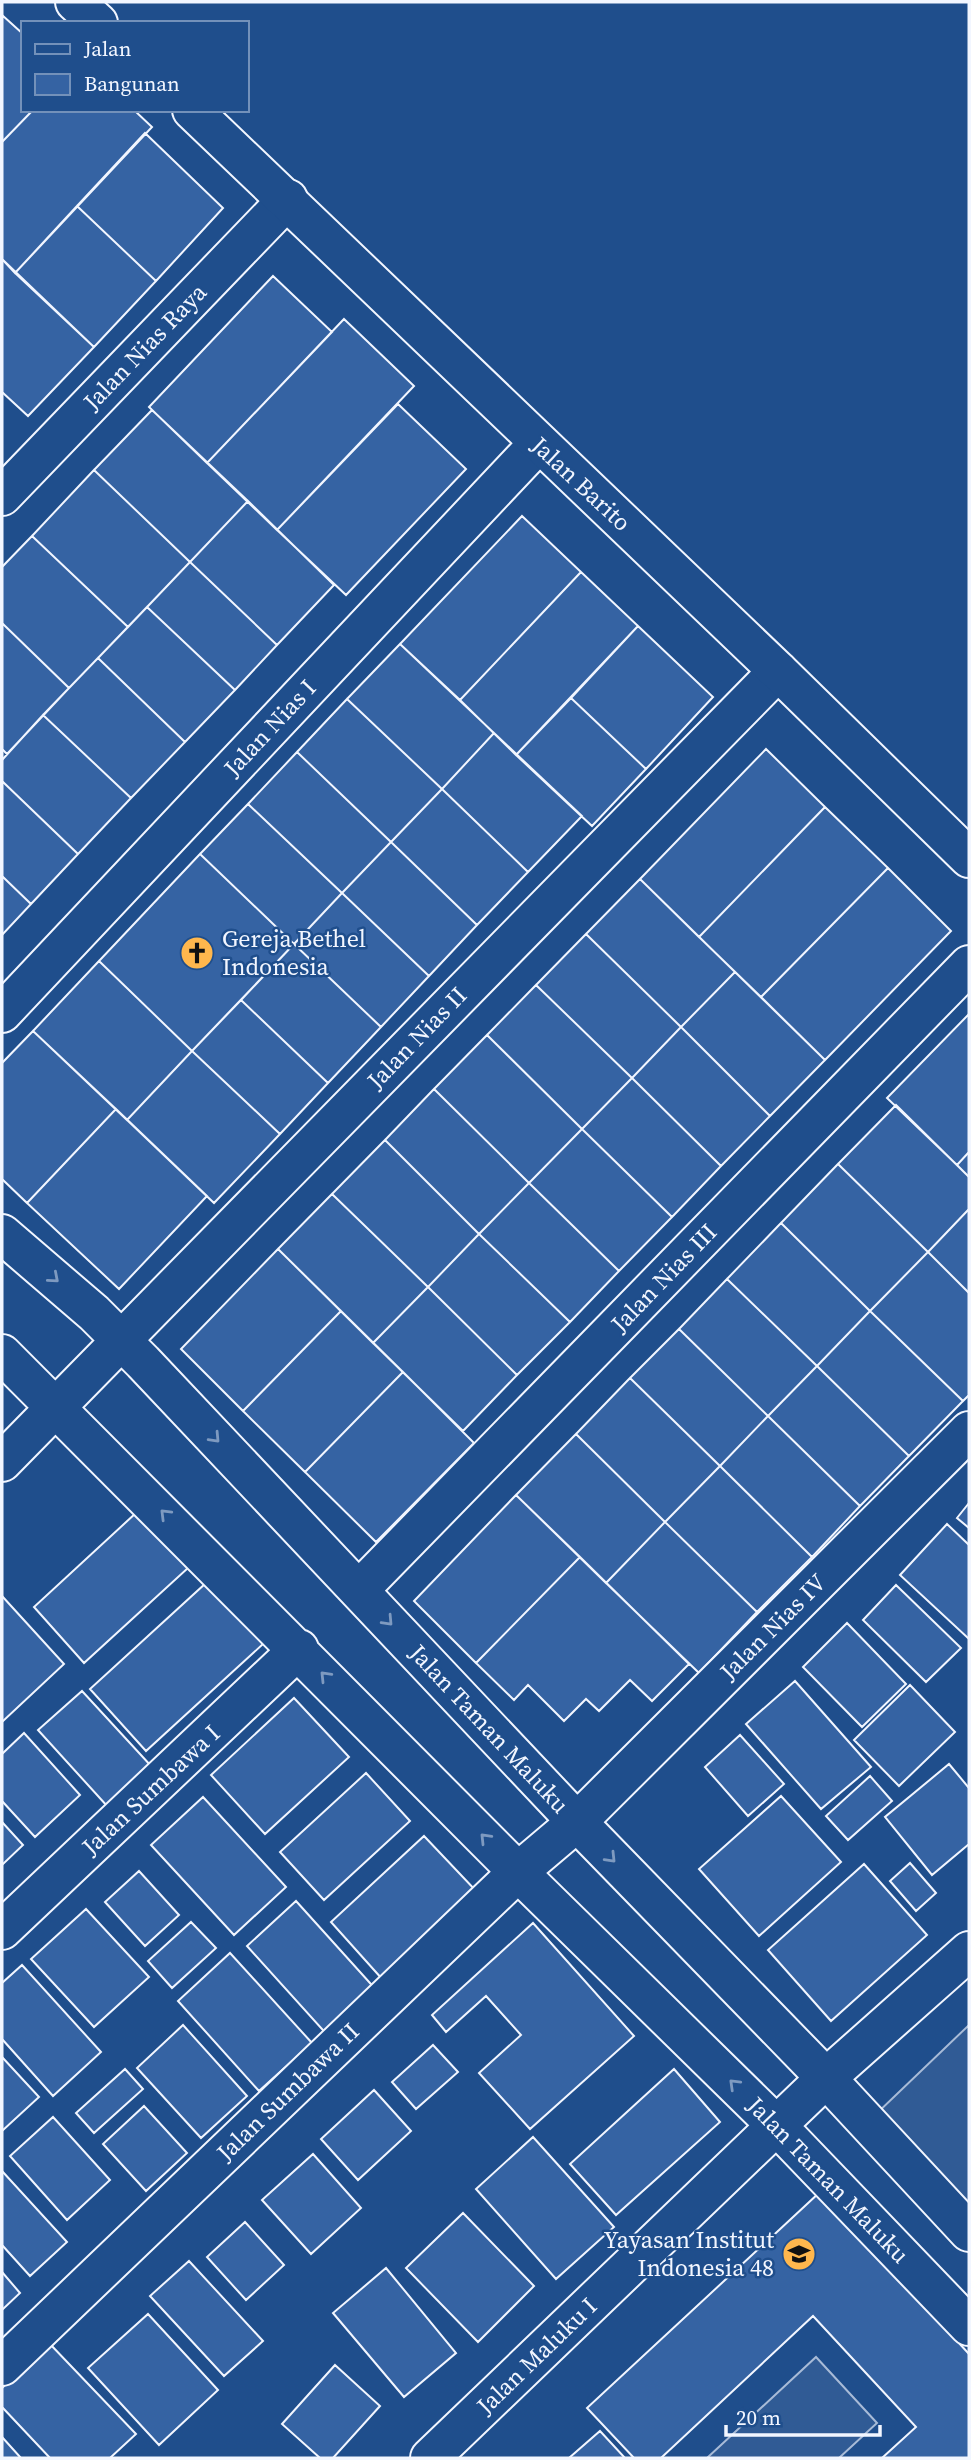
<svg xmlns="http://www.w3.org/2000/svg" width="971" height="2460" viewBox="0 0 971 2460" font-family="'Source Serif 4',serif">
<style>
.built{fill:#305b95;stroke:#a8bbd7;stroke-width:2}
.building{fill:#3563a3;stroke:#f2f6ff;stroke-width:2}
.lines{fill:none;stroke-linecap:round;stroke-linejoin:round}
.minor-casing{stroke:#f2f6ff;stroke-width:42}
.tertiary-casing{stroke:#f2f6ff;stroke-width:42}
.minor{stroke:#1f4e8c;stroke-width:38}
.tertiary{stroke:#1f4e8c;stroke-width:38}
.oneway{stroke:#7e9ac0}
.labels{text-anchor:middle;stroke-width:5;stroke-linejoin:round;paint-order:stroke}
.street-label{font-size:24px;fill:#f2f6ff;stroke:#1f4e8c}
.poi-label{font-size:24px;fill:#f2f6ff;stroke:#1f4e8c;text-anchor:start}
</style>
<rect width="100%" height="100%" fill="#1f4e8c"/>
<path class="built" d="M 969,2025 L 969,2216 L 874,2116 Z
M 816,2357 L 877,2423 L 839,2458 L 707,2458 Z"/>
<path class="building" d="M 2,15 L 23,34 L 23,110 L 33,110 L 2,142 Z
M 33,110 L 134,110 L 152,127 L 15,273 L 2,259 L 2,142 Z
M 145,133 L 223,208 L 156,281 L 77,206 Z
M 77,206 L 156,281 L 94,347 L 15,273 Z
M 2,259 L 94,347 L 28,416 L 2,392 Z
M 273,276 L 332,332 L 207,463 L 149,407 Z
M 344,319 L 414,386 L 277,530 L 207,463 Z
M 398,404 L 466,469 L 346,595 L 277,530 Z
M 152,410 L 248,501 L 190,562 L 94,470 Z
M 94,470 L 190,562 L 128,627 L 32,536 Z
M 248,501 L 334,585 L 277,645 L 190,562 Z
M 522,516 L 581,572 L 460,700 L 400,644 Z
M 32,536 L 128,627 L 69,688 L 2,623 L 2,567 Z
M 190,562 L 277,645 L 235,690 L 147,607 Z
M 581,572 L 638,626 L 516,755 L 460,700 Z
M 147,607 L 235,690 L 185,742 L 98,658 Z
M 2,623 L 69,688 L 7,754 L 2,749 Z
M 638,626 L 713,697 L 646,769 L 571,698 Z
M 400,644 L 494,733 L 442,789 L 347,699 Z
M 98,658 L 185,742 L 131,798 L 43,715 Z
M 571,698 L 646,769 L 592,826 L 516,755 Z
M 347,699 L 442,789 L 391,842 L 297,752 Z
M 43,715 L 131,798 L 78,854 L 2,781 L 2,760 Z
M 494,733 L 582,816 L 528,872 L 442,789 Z
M 766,749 L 825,807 L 699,937 L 640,879 Z
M 297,752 L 391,842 L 342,893 L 248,804 Z
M 2,781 L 78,854 L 31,904 L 2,876 Z
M 442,789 L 528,872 L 477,925 L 391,842 Z
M 248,804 L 342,893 L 294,944 L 200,854 Z
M 825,807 L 888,868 L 761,997 L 699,937 Z
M 391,842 L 477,925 L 429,976 L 342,893 Z
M 200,854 L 294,944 L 192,1051 L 99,961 Z
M 888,868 L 951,931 L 825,1060 L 761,997 Z
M 2,876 L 31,904 L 2,935 Z
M 640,879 L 735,972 L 681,1027 L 586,934 Z
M 342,893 L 429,976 L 381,1027 L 294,944 Z
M 586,934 L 681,1027 L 632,1078 L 536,985 Z
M 294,944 L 381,1027 L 328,1083 L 241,1000 Z
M 99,961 L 192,1051 L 127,1120 L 33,1031 Z
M 735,972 L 825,1060 L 770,1116 L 681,1027 Z
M 536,985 L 632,1078 L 582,1129 L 487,1035 Z
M 241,1000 L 328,1083 L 280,1134 L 192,1051 Z
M 969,1014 L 969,1152 L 957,1165 L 887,1098 Z
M 681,1027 L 770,1116 L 721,1166 L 632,1078 Z
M 33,1031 L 116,1109 L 27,1203 L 2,1179 L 2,1063 Z
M 487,1035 L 582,1129 L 529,1183 L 434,1089 Z
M 192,1051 L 280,1134 L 214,1203 L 127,1120 Z
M 632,1078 L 721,1166 L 672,1217 L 582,1129 Z
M 434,1089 L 529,1183 L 479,1234 L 385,1140 Z
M 896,1105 L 969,1177 L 969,1209 L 928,1252 L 838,1164 Z
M 116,1109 L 207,1196 L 119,1289 L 27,1203 Z
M 582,1129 L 672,1217 L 619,1271 L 529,1183 Z
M 385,1140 L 479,1234 L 428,1287 L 332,1194 Z
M 969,1152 L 969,1177 L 957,1165 Z
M 838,1164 L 928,1252 L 870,1311 L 781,1223 Z
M 529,1183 L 619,1271 L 570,1322 L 479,1234 Z
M 332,1194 L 428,1287 L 373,1343 L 278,1249 Z
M 969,1209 L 969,1293 L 928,1252 Z
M 781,1223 L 870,1311 L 817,1366 L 727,1279 Z
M 479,1234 L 570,1322 L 517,1375 L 428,1287 Z
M 278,1249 L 341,1311 L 243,1411 L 181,1349 Z
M 928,1252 L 969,1293 L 969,1395 L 963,1401 L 870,1311 Z
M 727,1279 L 817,1366 L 768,1416 L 679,1329 Z
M 428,1287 L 517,1375 L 463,1431 L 373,1343 Z
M 341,1311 L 403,1372 L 305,1472 L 243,1411 Z
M 870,1311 L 963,1401 L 909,1456 L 817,1366 Z
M 679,1329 L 768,1416 L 720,1466 L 630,1378 Z
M 817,1366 L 909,1456 L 860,1506 L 768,1416 Z
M 403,1372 L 474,1443 L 376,1542 L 305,1472 Z
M 630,1378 L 720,1466 L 665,1522 L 576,1434 Z
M 768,1416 L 860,1506 L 812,1557 L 720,1466 Z
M 576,1434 L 665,1522 L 606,1583 L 516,1495 Z
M 720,1466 L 812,1557 L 757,1612 L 665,1522 Z
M 516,1495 L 580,1557 L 476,1663 L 414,1601 Z
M 969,1503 L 969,1528 L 957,1518 Z
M 137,1512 L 188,1568 L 84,1663 L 34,1607 Z
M 665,1522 L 757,1612 L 699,1673 L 606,1583 Z
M 947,1524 L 969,1545 L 969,1639 L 900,1575 Z
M 580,1557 L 689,1664 L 652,1701 L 630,1680 L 599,1711 L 586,1699 L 564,1721 L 528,1685 L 514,1700 L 476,1663 Z
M 206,1583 L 263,1644 L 146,1751 L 90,1689 Z
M 896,1585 L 961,1648 L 926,1682 L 863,1620 Z
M 2,1596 L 64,1664 L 2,1722 Z
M 847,1623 L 906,1684 L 862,1727 L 803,1667 Z
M 795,1681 L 871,1767 L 821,1809 L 746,1724 Z
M 910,1685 L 955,1732 L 899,1786 L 854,1740 Z
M 82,1691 L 152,1767 L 108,1807 L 38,1730 Z
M 294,1698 L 349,1757 L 265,1834 L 211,1775 Z
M 24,1733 L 80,1795 L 35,1837 L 2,1801 L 2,1754 Z
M 740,1735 L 784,1784 L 748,1816 L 705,1767 Z
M 949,1764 L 969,1788 L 969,1844 L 932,1875 L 885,1817 Z
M 366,1773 L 410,1821 L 324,1900 L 280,1852 Z
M 870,1776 L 892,1801 L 848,1840 L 826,1816 Z
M 781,1796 L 841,1862 L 759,1936 L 699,1869 Z
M 203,1797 L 286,1887 L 234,1935 L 151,1845 Z
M 2,1822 L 23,1845 L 2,1865 Z
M 424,1836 L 478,1893 L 383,1980 L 331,1922 Z
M 910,1863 L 936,1893 L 916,1911 L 890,1881 Z
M 864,1864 L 927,1935 L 831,2021 L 768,1950 Z
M 139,1871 L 179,1915 L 145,1946 L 105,1902 Z
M 296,1901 L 379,1993 L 331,2039 L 247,1946 Z
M 86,1909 L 149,1977 L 94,2027 L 31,1959 Z
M 191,1922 L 216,1948 L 172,1988 L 148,1961 Z
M 533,1923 L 634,2036 L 530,2129 L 479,2073 L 521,2035 L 486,1996 L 446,2032 L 432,2015 Z
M 230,1953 L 312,2043 L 259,2091 L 178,2001 Z
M 22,1965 L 101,2052 L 53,2096 L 2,2039 L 2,1983 Z
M 183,2025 L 247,2096 L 201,2138 L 137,2068 Z
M 433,2045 L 458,2072 L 416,2109 L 392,2082 Z
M 2,2057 L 39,2097 L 2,2131 Z
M 125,2069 L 143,2089 L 94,2133 L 76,2113 Z
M 674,2069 L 720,2122 L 616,2215 L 570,2164 Z
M 374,2090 L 411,2131 L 358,2180 L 321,2139 Z
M 144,2106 L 187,2153 L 146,2191 L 103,2144 Z
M 53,2117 L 110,2180 L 67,2220 L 10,2156 Z
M 533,2137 L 614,2227 L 556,2279 L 476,2189 Z
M 313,2154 L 361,2208 L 311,2254 L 262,2200 Z
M 2,2171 L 67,2242 L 30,2276 L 2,2245 Z
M 820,2192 L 969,2354 L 969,2458 L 882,2458 L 916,2427 L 813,2316 L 661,2458 L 634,2458 L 587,2408 Z
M 463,2213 L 534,2286 L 478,2342 L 406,2268 Z
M 245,2222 L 284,2265 L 246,2300 L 207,2257 Z
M 189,2261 L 263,2341 L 224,2376 L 150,2296 Z
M 386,2268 L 456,2353 L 404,2397 L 333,2313 Z
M 2,2272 L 20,2293 L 2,2310 Z
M 148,2314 L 218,2390 L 159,2445 L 88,2368 Z
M 49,2343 L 136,2434 L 110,2458 L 50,2458 L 2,2407 L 2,2388 Z
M 335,2365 L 380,2406 L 333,2458 L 320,2458 L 282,2424 Z
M 600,2431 L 625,2458 L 569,2458 Z
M 2,2437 L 21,2458 L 2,2458 Z"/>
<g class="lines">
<defs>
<path id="minor" d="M 2,496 L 288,199
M 2,1013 L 538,444
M 2,1234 L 94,1313 L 143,1362 L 577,1822 L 826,2078 L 969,2232
M 2,1354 L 518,1872 L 777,2126 L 969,2326
M 2,1462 L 778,671
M 359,1590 L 969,965
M 2,1930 L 299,1649
M 2,2366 L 518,1872 L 577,1822 L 969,1431
M 430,2458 L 826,2078 L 969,1951"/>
<path id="tertiary" d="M 75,2 L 98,23
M 192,110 L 778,671 L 969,858"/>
</defs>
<use href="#minor" class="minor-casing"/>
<use href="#tertiary" class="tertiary-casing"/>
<use href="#minor" class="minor"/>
<use href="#tertiary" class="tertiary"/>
</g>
<defs><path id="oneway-chevron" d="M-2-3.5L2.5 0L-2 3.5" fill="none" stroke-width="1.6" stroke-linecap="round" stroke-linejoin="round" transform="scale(1.75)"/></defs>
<g class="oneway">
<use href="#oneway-chevron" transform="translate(54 1278) rotate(41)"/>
<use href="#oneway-chevron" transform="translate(215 1438) rotate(47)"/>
<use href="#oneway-chevron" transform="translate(165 1514) rotate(-135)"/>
<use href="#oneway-chevron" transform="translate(388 1621) rotate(47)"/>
<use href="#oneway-chevron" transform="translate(325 1676) rotate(-134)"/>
<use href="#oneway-chevron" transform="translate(485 1838) rotate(-134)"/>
<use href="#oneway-chevron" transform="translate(611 1858) rotate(46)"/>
<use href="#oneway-chevron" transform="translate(734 2084) rotate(-136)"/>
</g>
<defs>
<symbol id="church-disc" viewBox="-11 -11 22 22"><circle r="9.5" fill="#ffb74d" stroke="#1f4e8c"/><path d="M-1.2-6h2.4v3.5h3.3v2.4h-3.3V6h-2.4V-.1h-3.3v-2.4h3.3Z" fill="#111"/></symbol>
<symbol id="school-disc" viewBox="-11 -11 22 22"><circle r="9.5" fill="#ffb74d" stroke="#1f4e8c"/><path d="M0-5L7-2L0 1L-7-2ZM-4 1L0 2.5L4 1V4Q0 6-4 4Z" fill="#111"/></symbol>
</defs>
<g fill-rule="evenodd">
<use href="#church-disc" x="178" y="934" width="38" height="38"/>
<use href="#school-disc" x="780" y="2235" width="38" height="38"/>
</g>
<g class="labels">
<g class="street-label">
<text transform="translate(145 347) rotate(-46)" y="8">Jalan Nias Raya</text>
<text transform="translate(581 484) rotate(43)" y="8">Jalan Barito</text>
<text transform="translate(270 728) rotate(-47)" y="8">Jalan Nias I</text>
<text transform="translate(417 1038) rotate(-46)" y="8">Jalan Nias II</text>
<text transform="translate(664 1278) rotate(-46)" y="8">Jalan Nias III</text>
<text transform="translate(773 1627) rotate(-45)" y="8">Jalan Nias IV</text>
<text transform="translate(489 1729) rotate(47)" y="8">Jalan Taman Maluku</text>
<text transform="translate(151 1790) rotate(-43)" y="8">Jalan Sumbawa I</text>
<text transform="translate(288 2092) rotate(-44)" y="8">Jalan Sumbawa II</text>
<text transform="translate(828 2180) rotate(46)" y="8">Jalan Taman Maluku</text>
<text transform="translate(537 2356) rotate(-44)" y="8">Jalan Maluku I</text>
</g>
<g class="poi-label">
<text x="222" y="947">Gereja Bethel<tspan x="222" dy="28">Indonesia</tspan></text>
<text x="774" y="2248" text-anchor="end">Yayasan Institut<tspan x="774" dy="28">Indonesia 48</tspan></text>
</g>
</g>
<rect width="971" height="2460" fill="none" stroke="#f2f6ff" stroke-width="7"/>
<rect x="21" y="21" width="228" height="91" fill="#1f4e8c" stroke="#7391ba" stroke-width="2"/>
<rect x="35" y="44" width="35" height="10" fill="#1f4e8c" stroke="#7391ba" stroke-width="2"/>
<text x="84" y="56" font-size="21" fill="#f2f6ff">Jalan</text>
<rect x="35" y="74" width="35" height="21" fill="#3563a3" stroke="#7391ba" stroke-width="2"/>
<text x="84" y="91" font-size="21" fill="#f2f6ff">Bangunan</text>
<path d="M726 2425v10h154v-10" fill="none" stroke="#f2f6ff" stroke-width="3.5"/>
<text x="736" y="2425" font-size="21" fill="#f2f6ff" stroke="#1f4e8c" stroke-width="5" paint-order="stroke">20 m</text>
</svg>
